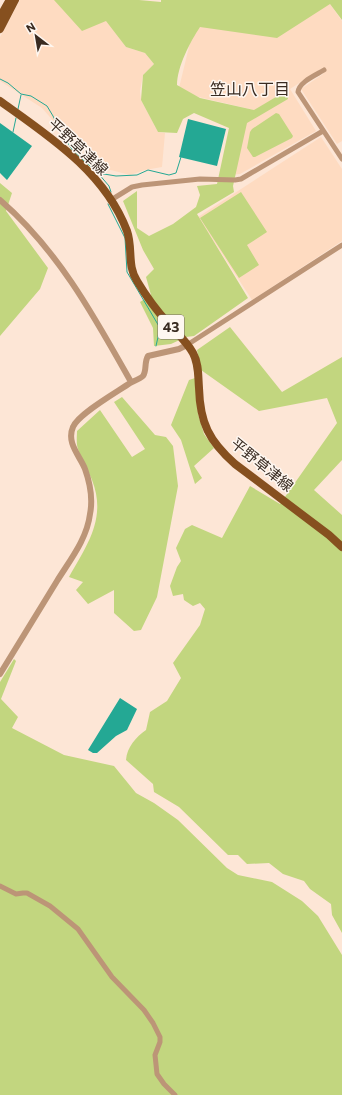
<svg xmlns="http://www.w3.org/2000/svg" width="342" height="1095" viewBox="0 0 342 1095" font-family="Commissioner,'Noto Sans JP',sans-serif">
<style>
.built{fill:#fedbc1}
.green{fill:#c2d67f}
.water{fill:#24a894}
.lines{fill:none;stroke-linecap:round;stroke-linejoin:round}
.stream{stroke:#24a894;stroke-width:1}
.minor{stroke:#bc9577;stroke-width:5}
.tertiary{stroke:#bc9577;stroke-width:6}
.primary{stroke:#86501f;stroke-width:8}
.labels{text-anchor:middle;stroke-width:3;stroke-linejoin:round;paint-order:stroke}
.shield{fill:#fef7f1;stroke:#74685f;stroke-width:1}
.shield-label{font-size:14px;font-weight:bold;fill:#392b21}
.street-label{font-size:15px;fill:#392b21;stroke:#fef7f1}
.neighbourhood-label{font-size:16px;fill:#392b21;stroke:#fef7f1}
</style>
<rect width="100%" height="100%" fill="#fde6d6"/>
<path class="built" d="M 20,0 L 55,0 L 106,20 L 126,47 L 145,53 L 154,64 L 143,75 L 140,91 L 141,100 L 158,132 L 165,133 L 162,167 L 145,170 L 130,175 L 99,167 L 73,140 L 62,131 L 42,108 L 0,81 L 0,37 Z
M 327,0 L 342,21 L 342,141 L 337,144 L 301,89 L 323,74 L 321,69 L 290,89 L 316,131 L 240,174 L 230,175 L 245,122 L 258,111 L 178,92 L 195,22 Z
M 321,137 L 342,169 L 342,241 L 252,300 L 198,217 Z"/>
<path class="green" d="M 54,0 L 139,0 L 161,2 L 161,0 L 342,0 L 342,20 L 330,4 L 277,38 L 200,27 C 190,42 177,67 177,85 L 200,98 L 254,110 L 286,91 L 288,99 L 247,123 L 233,186 L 234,192 L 197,214 L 248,298 L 194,336 L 186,337 L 171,344 L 154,346 L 153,328 L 140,302 L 151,295 L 146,277 L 154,269 L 143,250 L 123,201 L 137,191 L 137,228 L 149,236 L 173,224 L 196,207 L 200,195 L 197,186 L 217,184 L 229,128 L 194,113 L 183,119 L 177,133 L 158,132 L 141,100 L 143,75 L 154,64 L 145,53 L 126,47 L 106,21 L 82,31 Z
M 276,113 L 279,114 L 293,136 L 292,138 L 255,157 L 253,157 L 247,148 L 250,132 L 252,129 Z
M 0,183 L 12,193 L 6,211 L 48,268 L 40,289 L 0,336 Z
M 241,192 L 267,232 L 247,245 L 259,265 L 239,278 L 200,218 Z
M 230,327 L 282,392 L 342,357 L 342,460 L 314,490 L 342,515 L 342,933 L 332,915 L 331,904 L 310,889 L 304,881 L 283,874 L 269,863 L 247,864 L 238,855 L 228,855 L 179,807 L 154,792 L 153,784 L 126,760 C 127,747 136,737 146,730 L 150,712 L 167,701 L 181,678 L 173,663 L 200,625 L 205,609 L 200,603 L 193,606 L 184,600 L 183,594 L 173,596 L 170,586 L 177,567 L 181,561 L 176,548 L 185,529 L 192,525 L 222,538 L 250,486 L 280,504 L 337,423 L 327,398 L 259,411 L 201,370 L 197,350 Z
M 195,378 L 198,414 L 204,434 L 214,448 L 194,466 L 202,478 L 195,484 L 181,440 L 171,425 L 189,380 Z
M 122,397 L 155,435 L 166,437 L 173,446 L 178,486 L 157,597 L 141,630 L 134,631 L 114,613 L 114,590 L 88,604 L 76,590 L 83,582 L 69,577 C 87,545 107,518 92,480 C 88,469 81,460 78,449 C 76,444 77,436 77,431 L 100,410 L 132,457 L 145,449 L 114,402 Z
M 14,659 L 16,661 L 1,699 L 18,717 L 12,728 L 64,755 L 114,766 L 136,793 L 154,803 L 178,820 L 227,868 L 238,875 L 272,882 L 302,901 L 318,916 L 342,955 L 342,1095 L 0,1095 L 0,682 Z"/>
<path class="water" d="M 188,119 L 226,129 L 217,166 L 179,157 Z
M 0,123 L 32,146 L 7,180 L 0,173 Z
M 120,698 L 137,709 L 127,730 L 116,736 L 97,753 L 93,753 L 88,750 Z"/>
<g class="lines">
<path class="stream" d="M 0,79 L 8,83 L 21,94 L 31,96 L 47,106 L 53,116 L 62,134 L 73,151 L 98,173 L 116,176 L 137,175 L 148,170 L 169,175 L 176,173 L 181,157
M 18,109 L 21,95
M 13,132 L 16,118
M 98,173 L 109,186 L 111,192
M 108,204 L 125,238 L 127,272 L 160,328 L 156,346"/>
<path class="minor" d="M 324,70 C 316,75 299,82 298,92 L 342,159
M 111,200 L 132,187 L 142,185 L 200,179 L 235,180 L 241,179 L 323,131
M 187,345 L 342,245
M 0,886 L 16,894 L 23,893 L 27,893 L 50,906 L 78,929 L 112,977 L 144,1010 L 153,1023 L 160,1037 L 160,1042 L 155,1055 L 157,1074 L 164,1084 L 175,1095"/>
<path class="tertiary" d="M 0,200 C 58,250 94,316 131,382
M 0,674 C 19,643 38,612 57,581 C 70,560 87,539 90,514 C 93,499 90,483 85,469 C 80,456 66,443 73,427 C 78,414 117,392 130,383 C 134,381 140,379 143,376 C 147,371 144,362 148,356 L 179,349 L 187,345"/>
<path class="primary" d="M 0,17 L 8,3
M 0,29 L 15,0
M 0,101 C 49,136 105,172 127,231 C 133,248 127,266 137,281 C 146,296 156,310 168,323 C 176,332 187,342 193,353 C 199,364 198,376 199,388 C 200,423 209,441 235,464 L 329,535 L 342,547"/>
</g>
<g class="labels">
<rect class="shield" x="158" y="315" width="26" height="24" rx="3"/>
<g class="shield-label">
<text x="171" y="332">43</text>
</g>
<g class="street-label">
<text transform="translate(78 147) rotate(43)" y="5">平野草津線</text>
<text transform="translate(262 465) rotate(39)" y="5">平野草津線</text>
</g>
<g class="neighbourhood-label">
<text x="250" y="95">笠山八丁目</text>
</g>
</g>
<g transform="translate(36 36) rotate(329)" stroke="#fef7f1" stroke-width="3" paint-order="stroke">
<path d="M0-3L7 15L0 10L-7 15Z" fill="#392b21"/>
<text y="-6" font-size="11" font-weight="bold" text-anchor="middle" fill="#392b21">N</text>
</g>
</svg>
